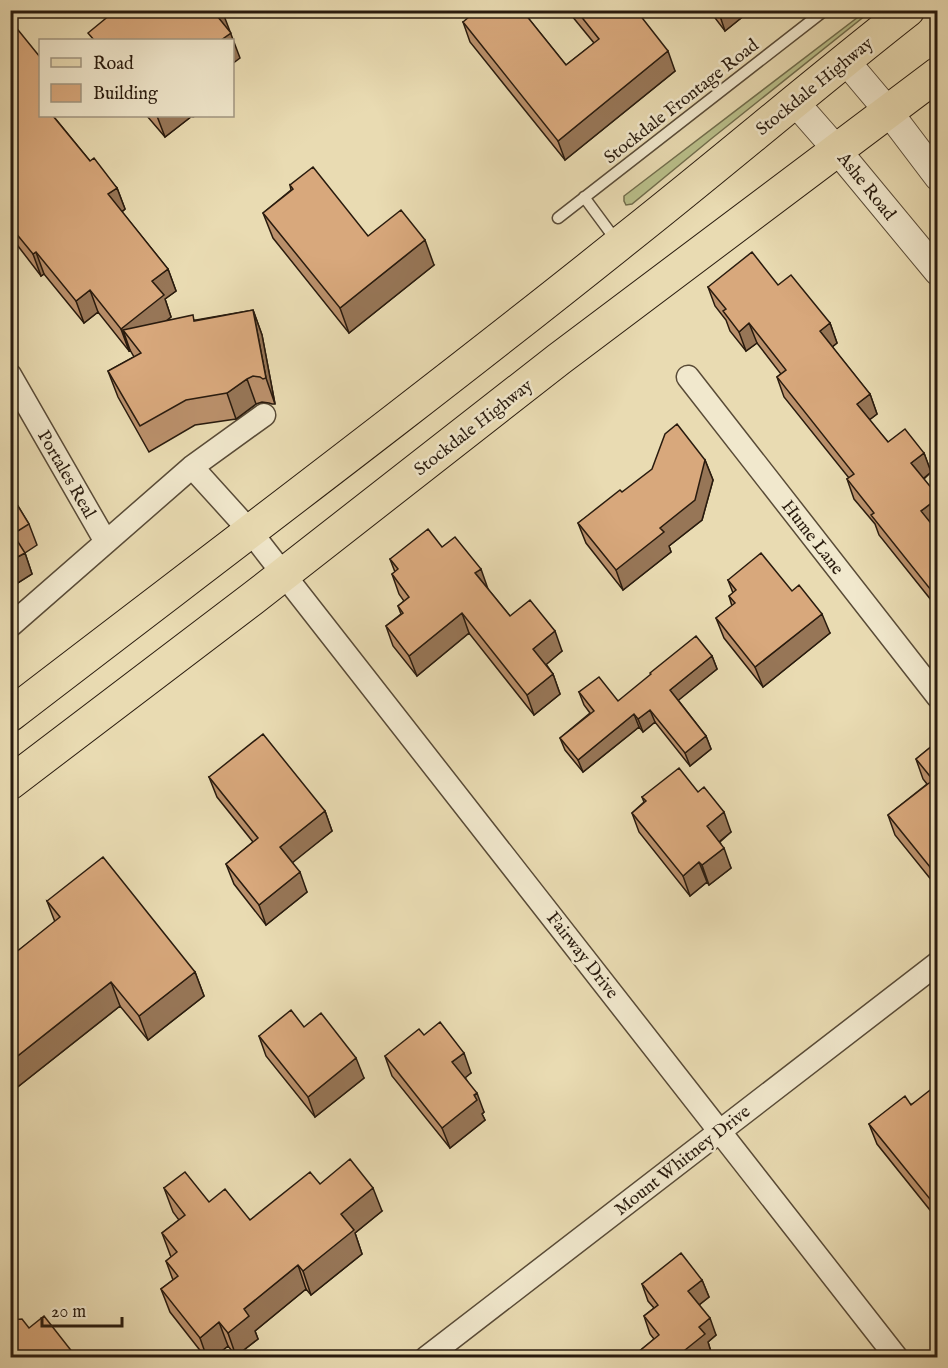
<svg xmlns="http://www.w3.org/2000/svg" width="948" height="1368" viewBox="0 0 948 1368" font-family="'IM FELL English',serif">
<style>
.green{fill:#b9bf8a;stroke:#716d4c;stroke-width:1.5}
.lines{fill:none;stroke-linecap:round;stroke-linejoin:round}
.service-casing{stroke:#594b37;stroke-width:13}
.minor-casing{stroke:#594b37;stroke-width:25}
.tertiary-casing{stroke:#594b37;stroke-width:29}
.primary-casing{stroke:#291b0e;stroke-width:35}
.service{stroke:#f1e8cd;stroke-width:10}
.minor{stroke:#f1e8cd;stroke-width:22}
.tertiary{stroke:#f1e8cd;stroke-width:27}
.primary{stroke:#e9dbb2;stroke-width:33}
.wall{fill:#ba906b;stroke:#291b0e;stroke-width:1.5}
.shaded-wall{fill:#977657;stroke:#291b0e;stroke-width:1.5}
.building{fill:#d8a87c;stroke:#291b0e;stroke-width:1.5}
.labels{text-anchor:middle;stroke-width:5;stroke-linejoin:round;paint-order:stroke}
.street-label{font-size:18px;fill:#291b0e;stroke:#f1e8cd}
</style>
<rect width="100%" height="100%" fill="#e9dbb2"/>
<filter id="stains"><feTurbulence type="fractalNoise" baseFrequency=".00333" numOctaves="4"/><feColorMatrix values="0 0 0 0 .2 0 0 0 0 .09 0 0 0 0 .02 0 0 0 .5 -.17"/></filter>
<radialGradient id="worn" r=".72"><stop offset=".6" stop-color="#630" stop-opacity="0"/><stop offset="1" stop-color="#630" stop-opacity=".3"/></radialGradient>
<path class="green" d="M 866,11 L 871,11 L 711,139 L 632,204 L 626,205 L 624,201 L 624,196 Z"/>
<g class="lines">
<defs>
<path id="service" d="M 584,197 L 618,243
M 558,218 L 825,10"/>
<path id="minor" d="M 10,375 L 106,542
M 688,377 L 938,697
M 192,467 L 250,531 L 267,553 L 897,1358
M 10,626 L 192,467 L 264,415
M 426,1358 L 938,963"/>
<path id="tertiary" d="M 845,60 L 888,111 L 938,177
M 794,101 L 837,150 L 938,272"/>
<path id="primary" d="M 10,715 C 213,559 418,405 618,245 C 716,168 810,87 908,10
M 10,783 L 252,599 L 559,359 L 938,74"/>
</defs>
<use href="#service" class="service-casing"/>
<use href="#minor" class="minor-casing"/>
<use href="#tertiary" class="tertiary-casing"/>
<use href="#primary" class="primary-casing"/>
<use href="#service" class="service"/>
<use href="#minor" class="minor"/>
<use href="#tertiary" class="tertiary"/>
<use href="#primary" class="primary"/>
</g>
<path class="wall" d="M 567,10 L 636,10 L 675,71 L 565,160 L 470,42 L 463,22 L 525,14 L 566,65 L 594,43 Z
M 709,10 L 751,10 L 725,31 Z
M 10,20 L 40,116 L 56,116 L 54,117 L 90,161 L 117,188 L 125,209 L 122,212 L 168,269 L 176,291 L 165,299 L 171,317 L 167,320 L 196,320 L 253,310 L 262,335 L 275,404 L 272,404 L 269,403 L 262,402 L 256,404 L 236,419 L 195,425 L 149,452 L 118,397 L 108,371 L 134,357 L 130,350 L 129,351 L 98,312 L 84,323 L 44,274 L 41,276 L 18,246 L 10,228 Z
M 147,116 L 195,116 L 193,117 L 192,116 L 165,137 Z
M 290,185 L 368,236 L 434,265 L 349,333 L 273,238 L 263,213 L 291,190 Z
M 778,285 L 830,323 L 837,343 L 832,347 L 870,394 L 877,414 L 869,420 L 888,442 L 924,453 L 931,472 L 924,479 L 933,527 L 938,532 L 938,612 L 935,605 L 879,535 L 875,524 L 854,499 L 847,479 L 849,478 L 784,397 L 777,377 L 781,374 L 757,343 L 746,351 L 730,331 L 726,320 L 715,306 L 708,287 Z
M 705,460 L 713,480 L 702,520 L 669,546 L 671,552 L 623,590 L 586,543 L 578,523 L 622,492 Z
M 10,493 L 29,524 L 37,545 L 25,553 L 32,574 L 10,588 Z
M 442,547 L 488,589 L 510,616 L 562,651 L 546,664 L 553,674 L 560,694 L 534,715 L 469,633 L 417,676 L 393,646 L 386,626 L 401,614 L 398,606 L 404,601 L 399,594 L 392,574 L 395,572 L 390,559 Z
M 728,580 L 792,591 L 830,633 L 763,687 L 724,638 L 716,618 L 732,606 L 729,596 L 733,593 Z
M 712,656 L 717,669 L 678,700 L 706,736 L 711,749 L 690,766 L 655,722 L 643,732 L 639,727 L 583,772 L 565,750 L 560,738 L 590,713 L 584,705 L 579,692 L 618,701 Z
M 938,741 L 938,887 L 937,887 L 895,835 L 888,815 L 927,784 L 923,779 L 916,759 Z
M 209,777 L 325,811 L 332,831 L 292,862 L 307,892 L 266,925 L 234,884 L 226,864 L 253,842 L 217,797 Z
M 698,792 L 731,832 L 720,842 L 731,868 L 709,885 L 707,882 L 690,896 L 639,832 L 632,813 L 644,802 L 642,797 Z
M 47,901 L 195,972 L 204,996 L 148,1040 L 120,1006 L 10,1093 L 10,957 L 55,922 Z
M 304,1027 L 364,1078 L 315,1117 L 266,1056 L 259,1036 Z
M 424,1035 L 471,1073 L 465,1077 L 484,1112 L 482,1114 L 485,1120 L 450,1148 L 392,1076 L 385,1056 Z
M 938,1092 L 938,1220 L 877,1144 L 869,1124 Z
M 320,1184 L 382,1211 L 355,1233 L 362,1254 L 311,1295 L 306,1289 L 255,1331 L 258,1339 L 236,1356 L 228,1346 L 213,1358 L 206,1358 L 170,1312 L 161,1289 L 173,1280 L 166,1261 L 171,1257 L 162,1233 L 179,1220 L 173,1212 L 164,1188 L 209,1202 L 250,1220 Z
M 702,1280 L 709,1297 L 699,1305 L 716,1335 L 708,1342 L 711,1352 L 704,1358 L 631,1358 L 654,1339 L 650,1334 L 644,1316 L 654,1308 L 648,1301 L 642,1284 Z"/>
<path class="shaded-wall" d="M 718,10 L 751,10 L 725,31 Z
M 223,13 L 240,58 L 232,64 L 232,40 L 221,40 L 218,17 Z
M 668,51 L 675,71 L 565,160 L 558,141 Z
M 157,116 L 192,116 L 165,137 Z
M 117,188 L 125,209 L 116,216 L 108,194 Z
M 425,240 L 434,265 L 349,333 L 340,308 Z
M 36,252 L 44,274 L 41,276 L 33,254 Z
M 168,269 L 176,291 L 165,299 L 171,317 L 136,345 L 123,330 L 130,350 L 129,351 L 121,329 L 152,281 Z
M 90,290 L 98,312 L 84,323 L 76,301 Z
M 253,310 L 262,335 L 275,404 L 266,378 Z
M 749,323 L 757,343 L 746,351 L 739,332 Z
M 830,323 L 837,343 L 827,351 L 820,331 Z
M 247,379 L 256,404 L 236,419 L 227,393 Z
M 870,394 L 877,414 L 864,424 L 857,404 Z
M 924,453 L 931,472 L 918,483 L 911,463 Z
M 705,460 L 713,480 L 702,520 L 669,546 L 671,552 L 623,590 L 616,570 L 660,528 Z
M 938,498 L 938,524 L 928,531 L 921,511 Z
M 25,553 L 32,574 L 10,588 L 10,561 Z
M 481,569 L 488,589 L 475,573 Z
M 462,613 L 469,633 L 417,676 L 409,656 Z
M 822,614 L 830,633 L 763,687 L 755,667 Z
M 555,631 L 562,651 L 541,669 L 533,649 Z
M 712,656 L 717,669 L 675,703 L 670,690 Z
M 553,674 L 560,694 L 534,715 L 527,695 Z
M 650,710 L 655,722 L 643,732 L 638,719 Z
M 634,714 L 639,727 L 583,772 L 578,760 Z
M 706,736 L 711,749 L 690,766 L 685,753 Z
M 325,811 L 332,831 L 287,867 L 280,847 Z
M 724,812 L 731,832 L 714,846 L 707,826 Z
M 724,848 L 731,868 L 709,885 L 702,865 Z
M 938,861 L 938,887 L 937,887 L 930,867 Z
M 699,862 L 707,882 L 690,896 L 683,876 Z
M 300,872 L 307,892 L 266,925 L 259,905 Z
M 195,972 L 204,996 L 148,1040 L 139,1016 Z
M 111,982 L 120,1006 L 10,1093 L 10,1062 Z
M 464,1053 L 471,1073 L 460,1082 L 452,1062 Z
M 356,1058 L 364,1078 L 315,1117 L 308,1097 Z
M 477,1093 L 484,1112 L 482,1114 L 485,1120 L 450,1148 L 442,1128 Z
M 10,1136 L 17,1154 L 10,1159 Z
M 373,1188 L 382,1211 L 355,1233 L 362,1254 L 311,1295 L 303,1271 L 341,1214 Z
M 298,1265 L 306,1289 L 255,1331 L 258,1339 L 236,1356 L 228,1333 L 244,1309 Z
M 702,1280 L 709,1297 L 695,1308 L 688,1291 Z
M 710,1318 L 716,1335 L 708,1342 L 711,1352 L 704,1358 L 675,1358 L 699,1327 Z
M 219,1322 L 228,1346 L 213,1358 L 207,1358 L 200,1338 Z"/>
<path class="building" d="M 116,10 L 221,10 L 223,13 L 218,17 L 231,33 L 221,40 L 94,40 L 88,33 Z
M 477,10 L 524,10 L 525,14 L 566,65 L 599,39 L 576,10 L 636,10 L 668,51 L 558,141 L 463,22 Z
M 10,20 L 40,57 L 40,116 L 53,116 L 90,161 L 94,158 L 117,188 L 108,194 L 168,269 L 152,281 L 164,295 L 121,329 L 90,290 L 76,301 L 36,252 L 33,254 L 10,226 L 10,224 L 14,220 L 10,216 Z
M 313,167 L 368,236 L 401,210 L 425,240 L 340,308 L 263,213 L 293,189 L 290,185 Z
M 752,252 L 778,285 L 791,275 L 830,323 L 820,331 L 870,394 L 857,404 L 888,442 L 905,429 L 924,453 L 911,463 L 938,496 L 938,498 L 921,511 L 938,532 L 938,604 L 932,597 L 935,595 L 871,515 L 874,513 L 847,479 L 854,474 L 777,377 L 786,370 L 749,323 L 739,332 L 723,311 L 726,309 L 708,287 Z
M 253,310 L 266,378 L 263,379 L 260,377 L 253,376 L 247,379 L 227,393 L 186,400 L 140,426 L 108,371 L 141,353 L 123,330 L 193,315 L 194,321 Z
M 677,424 L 705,460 L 695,500 L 660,528 L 664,532 L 616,570 L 578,523 L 620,490 L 622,492 L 652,469 L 665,434 Z
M 10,493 L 29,524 L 13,534 L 25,553 L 10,561 Z
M 428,529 L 442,547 L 455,537 L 481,569 L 475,573 L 510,616 L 530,600 L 555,631 L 533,649 L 553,674 L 527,695 L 462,613 L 409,656 L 386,626 L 403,613 L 398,606 L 409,597 L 392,574 L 398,569 L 390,559 Z
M 761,553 L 792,591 L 799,585 L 822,614 L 755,667 L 716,618 L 735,603 L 729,596 L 736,590 L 728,580 Z
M 696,636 L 712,656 L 670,690 L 706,736 L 685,753 L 650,710 L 638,719 L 634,714 L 578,760 L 560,738 L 594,711 L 579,692 L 599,677 L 618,701 L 651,674 L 650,673 Z
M 263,734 L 325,811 L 280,847 L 300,872 L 259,905 L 226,864 L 258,838 L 209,777 Z
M 938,741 L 938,861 L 930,867 L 888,815 L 933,780 L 916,759 Z
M 679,768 L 698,792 L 704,787 L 724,812 L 707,826 L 724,848 L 702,865 L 699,862 L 683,876 L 632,813 L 646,801 L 642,797 Z
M 103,857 L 195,972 L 139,1016 L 111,982 L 10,1062 L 10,957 L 60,917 L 47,901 Z
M 291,1010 L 304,1027 L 321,1013 L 356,1058 L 308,1097 L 259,1036 Z
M 440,1022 L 464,1053 L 452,1062 L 477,1093 L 474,1095 L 477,1100 L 442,1128 L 385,1056 L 419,1029 L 424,1035 Z
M 934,1087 L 938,1092 L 938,1209 L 869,1124 L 905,1096 L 911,1105 Z
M 350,1159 L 373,1188 L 341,1214 L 354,1230 L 303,1271 L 298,1265 L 244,1309 L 249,1316 L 228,1333 L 219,1322 L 200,1338 L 161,1289 L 178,1276 L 166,1261 L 177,1252 L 162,1233 L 185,1215 L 164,1188 L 185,1172 L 209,1202 L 225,1189 L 250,1220 L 310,1172 L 320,1184 Z
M 681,1253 L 702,1280 L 688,1291 L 710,1318 L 699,1327 L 705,1334 L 675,1358 L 631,1358 L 659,1335 L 644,1316 L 658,1305 L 642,1284 Z
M 44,1316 L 77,1358 L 10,1358 L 10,1320 L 22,1319 L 29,1328 Z"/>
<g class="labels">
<g class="street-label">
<text transform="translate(814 86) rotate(-39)" y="6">Stockdale Highway</text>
<text transform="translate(681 101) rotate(-38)" y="6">Stockdale Frontage Road</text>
<text transform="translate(867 186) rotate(51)" y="6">Ashe Road</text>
<text transform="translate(473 427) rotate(-38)" y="6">Stockdale Highway</text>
<text transform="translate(67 474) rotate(60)" y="6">Portales Real</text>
<text transform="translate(813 537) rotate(52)" y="6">Hume Lane</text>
<text transform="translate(583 955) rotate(52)" y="6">Fairway Drive</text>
<text transform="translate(682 1160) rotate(-38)" y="6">Mount Whitney Drive</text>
</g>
</g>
<rect width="948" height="1368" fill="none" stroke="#e9dbb2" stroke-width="36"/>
<rect x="12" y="12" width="924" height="1344" fill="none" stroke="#291b0e" stroke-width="3"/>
<rect x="18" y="18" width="912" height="1332" fill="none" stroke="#291b0e" stroke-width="1.5"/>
<rect x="39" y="39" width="195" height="78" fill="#f1e8cd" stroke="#a19681" stroke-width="1.5"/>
<rect x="51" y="58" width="30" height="9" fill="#e9dbb2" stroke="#a19681" stroke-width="1.5"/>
<text x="93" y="69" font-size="18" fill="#291b0e">Road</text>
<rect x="51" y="84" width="30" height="18" fill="#d8a87c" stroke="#a19681" stroke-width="1.5"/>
<text x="93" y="99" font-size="18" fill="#291b0e">Building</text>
<path d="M42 1317v9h80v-9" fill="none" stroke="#291b0e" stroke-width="3"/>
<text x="51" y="1317" font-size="18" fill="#291b0e" stroke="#f1e8cd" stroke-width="4.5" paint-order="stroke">20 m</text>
<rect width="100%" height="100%" filter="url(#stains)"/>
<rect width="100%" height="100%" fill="url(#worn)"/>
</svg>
